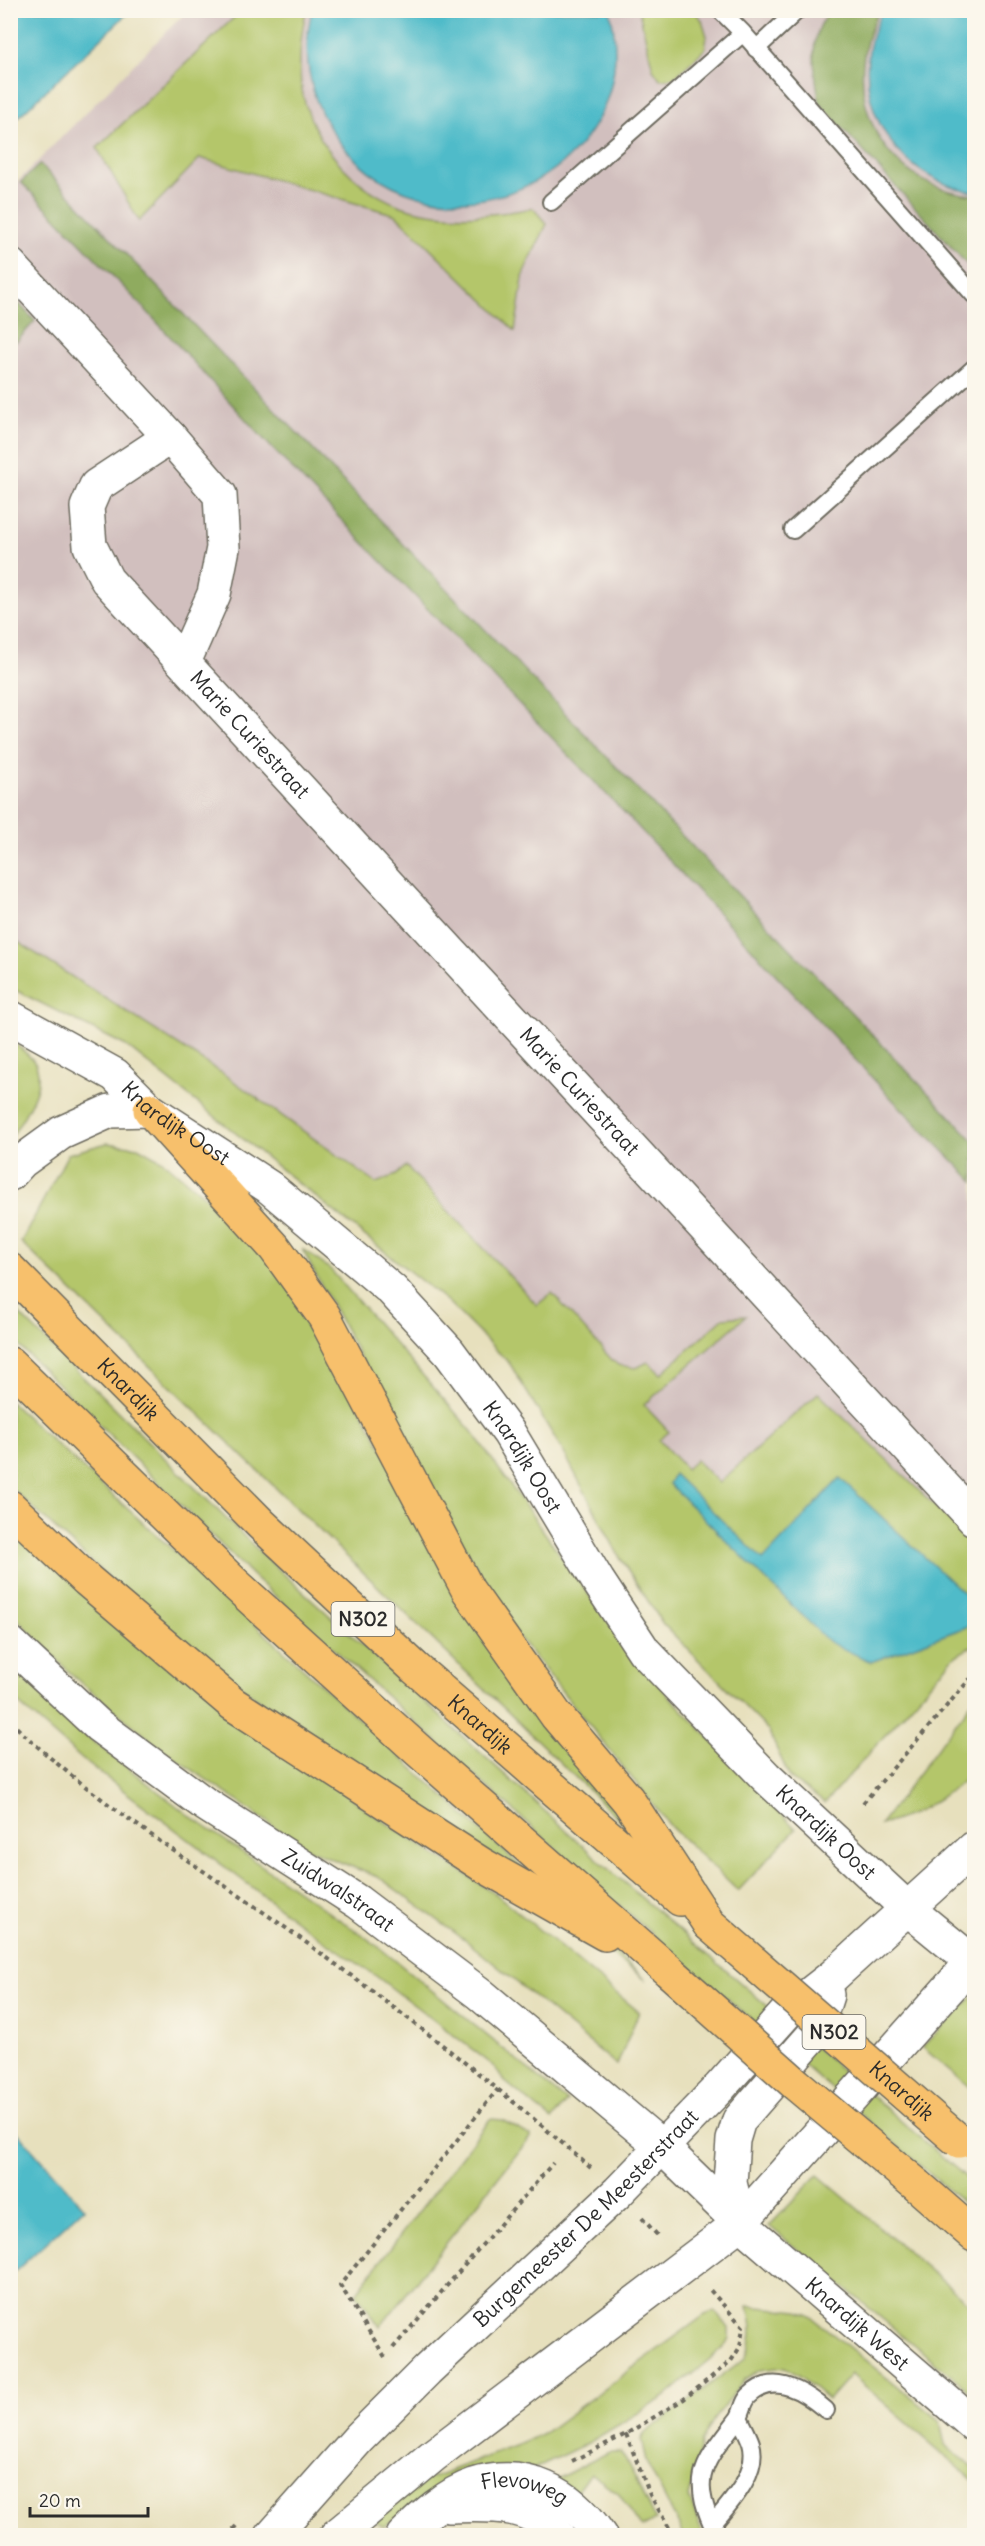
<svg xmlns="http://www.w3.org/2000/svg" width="985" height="2546" viewBox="0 0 985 2546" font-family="Delius,sans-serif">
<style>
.industrial{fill:#d1bfbe}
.green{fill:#b4c66a;stroke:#70784a;stroke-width:1.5}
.forest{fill:#8fab5e;stroke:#5d6b44;stroke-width:1.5}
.water{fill:#4fbbc9;stroke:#3d737a;stroke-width:1.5}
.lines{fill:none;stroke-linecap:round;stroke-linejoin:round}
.service-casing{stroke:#6d6a5e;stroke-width:20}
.minor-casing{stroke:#6d6a5e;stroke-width:36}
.tertiary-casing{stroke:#6d6a5e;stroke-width:36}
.primary-casing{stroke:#6d6a5e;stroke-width:36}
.path{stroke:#6d6a5e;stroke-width:4;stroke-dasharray:4.5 4.5;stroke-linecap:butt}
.service{stroke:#fff;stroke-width:16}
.minor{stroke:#fff;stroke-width:33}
.tertiary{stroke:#fff;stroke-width:33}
.primary{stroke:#f7c06c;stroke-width:33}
.primary-bridge-casing{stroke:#6d6a5e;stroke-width:36;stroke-linecap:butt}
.primary-bridge{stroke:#f7c06c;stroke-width:33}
.labels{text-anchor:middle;stroke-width:5;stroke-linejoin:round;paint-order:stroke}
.shield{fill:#fbf7ec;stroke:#696865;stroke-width:1.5}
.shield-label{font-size:20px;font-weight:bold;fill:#2b2b2b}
.street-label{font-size:21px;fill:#2b2b2b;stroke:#fbf7ec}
</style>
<rect width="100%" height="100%" fill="#fbf7ec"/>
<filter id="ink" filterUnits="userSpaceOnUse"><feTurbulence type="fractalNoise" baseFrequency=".0167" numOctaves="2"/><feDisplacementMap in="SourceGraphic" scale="12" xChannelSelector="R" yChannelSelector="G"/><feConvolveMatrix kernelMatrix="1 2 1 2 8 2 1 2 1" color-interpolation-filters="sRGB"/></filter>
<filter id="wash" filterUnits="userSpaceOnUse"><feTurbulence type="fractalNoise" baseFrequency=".008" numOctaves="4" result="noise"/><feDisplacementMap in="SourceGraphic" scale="24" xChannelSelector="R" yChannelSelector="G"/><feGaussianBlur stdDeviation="1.35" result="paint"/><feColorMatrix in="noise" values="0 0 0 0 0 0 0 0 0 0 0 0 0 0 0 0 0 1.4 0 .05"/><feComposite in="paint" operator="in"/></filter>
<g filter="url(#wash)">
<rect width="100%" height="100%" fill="#e7e0bd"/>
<path class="industrial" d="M 187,11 L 974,11 L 974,1578 L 810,1437 L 715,1497 L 613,1503 L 508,1322 L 179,1074 L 11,966 L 10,189 Z"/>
<path class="green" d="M 242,10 L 306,11 C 301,35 298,59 301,84 C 309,144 363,202 423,212 C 461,219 496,215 533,208 L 547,224 L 524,272 L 515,331 L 396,215 L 200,158 L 139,221 L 97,148 Z
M 639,11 L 694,11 L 702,20 L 707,36 L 705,49 L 674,78 L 660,79 L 653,69 Z
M 10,937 L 222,1073 L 376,1183 L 396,1175 L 406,1166 L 537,1305 L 552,1293 L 612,1360 L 618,1365 L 636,1368 L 648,1362 L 661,1374 L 723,1318 L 746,1316 L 644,1405 L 669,1432 L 659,1440 L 686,1469 L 696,1460 L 719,1483 L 818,1393 L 963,1533 L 974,1540 L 974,1603 L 957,1587 L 763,1561 L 674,1475 L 669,1484 L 871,1662 L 966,1627 L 974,1619 L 974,1645 L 954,1657 L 825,1803 L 790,1778 L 768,1730 L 663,1624 L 619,1556 L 564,1453 L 510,1364 L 448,1302 L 126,1046 L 11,988 Z
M 11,1040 C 17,1046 26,1052 32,1059 C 51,1082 22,1118 11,1138 Z
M 107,1143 L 138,1147 L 163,1161 L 207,1198 L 264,1253 L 315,1324 L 415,1509 L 688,1886 L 21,1242 L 68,1154 Z
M 302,1249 L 330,1269 L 474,1434 L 637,1662 L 796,1829 L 738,1891 L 672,1828 L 513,1630 L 433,1493 Z
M 10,1305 L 264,1556 L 613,1873 L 974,2184 L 974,2212 L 606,1894 L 253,1576 L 11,1338 Z
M 10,1402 L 647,1981 L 475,1852 L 300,1731 L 166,1630 L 11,1488 Z
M 10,1527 L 368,1811 L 496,1894 L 639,2012 L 617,2065 L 469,1943 L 380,1878 L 305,1848 L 158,1746 L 74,1677 L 11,1612 Z
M 10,1665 L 88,1737 L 187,1814 L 375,1944 L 567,2101 L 552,2120 L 503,2080 L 494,2066 L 376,1976 L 306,1928 L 83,1760 L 11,1697 Z
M 974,1699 L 974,1773 C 945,1795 917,1817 880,1825 Z
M 974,1995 L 974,2091 L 922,2047 Z
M 490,2119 L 502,2120 L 531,2136 L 380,2327 L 356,2293 Z
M 818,2175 L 974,2308 L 974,2394 L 769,2226 Z
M 747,2306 L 798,2311 L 808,2314 L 940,2421 L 945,2445 L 974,2469 L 974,2481 L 851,2374 L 828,2400 L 802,2377 L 785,2367 L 760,2370 L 745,2379 L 714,2419 L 702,2441 L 689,2497 L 703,2535 L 684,2535 L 646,2461 L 641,2439 L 645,2433 L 745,2358 C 754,2339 754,2326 747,2306 Z
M 715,2311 L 729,2328 L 729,2338 L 724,2347 L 665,2397 L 590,2442 L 529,2471 L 444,2484 L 384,2527 L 370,2517 L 417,2483 L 523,2443 L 545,2432 L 705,2315 Z
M 609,2452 L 620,2452 L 625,2458 L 655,2520 L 642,2528 L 618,2493 L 590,2473 L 574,2495 L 555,2480 Z"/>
<path class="forest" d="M 831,10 L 879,11 C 836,92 880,187 974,195 L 974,272 L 820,104 C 814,71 806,37 831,10 Z
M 40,164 L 974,1141 L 974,1182 L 891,1098 L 640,829 L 270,446 L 144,308 L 21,182 Z
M 11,295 L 35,321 L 16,342 L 11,336 Z"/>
<path class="water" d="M 11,10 L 130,10 L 130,11 L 11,124 Z
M 312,10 L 610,11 C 651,180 424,276 330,128 C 308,94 302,50 312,10 Z
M 883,10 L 974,11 L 974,192 C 888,177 841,89 883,10 Z
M 674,1474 L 763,1560 L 840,1478 L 974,1603 L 974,1619 L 966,1627 L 871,1662 L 829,1642 L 669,1484 Z
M 11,2125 L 84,2208 L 11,2275 L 10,2275 Z"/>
</g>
<g filter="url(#ink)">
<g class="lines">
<defs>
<path id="service" d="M 720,10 L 743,33 L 974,295
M 756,49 L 798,10
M 551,202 L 743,33
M 793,530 L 974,368
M 712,2525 C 729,2504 760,2473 751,2443 C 748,2434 743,2426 739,2417
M 717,2536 C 690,2478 700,2468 737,2420 C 743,2413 742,2403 749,2396 C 774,2371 805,2392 826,2410"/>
<g id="minor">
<path d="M 10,265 L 170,437"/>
<path id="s1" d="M 184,662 L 214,594 L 223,548 L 220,495 L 170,437 L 96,486 L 87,507 L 90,546 L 107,580 L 974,1519"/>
<path d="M 449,2506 C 488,2505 530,2501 558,2536"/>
<path id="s2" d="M 403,2536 C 423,2516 447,2494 474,2485 C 526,2469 570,2492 600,2536"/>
</g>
<g id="tertiary">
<path id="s3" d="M 10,1017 L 115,1075 L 150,1110 L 269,1187 L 392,1290 L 449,1352 L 509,1433 L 598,1581 L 644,1651 L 766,1777 L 908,1909 L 974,1963"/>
<path d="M 10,1174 L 21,1162 L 61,1133 L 110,1111 L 150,1110"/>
<path id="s4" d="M 10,1643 L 99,1726 L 205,1804 L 358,1902 L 480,1994 L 662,2147 L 740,2223 L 974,2425"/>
<path d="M 740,2223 L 730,2183 L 733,2140 L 739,2120 L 815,2033 L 827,1995"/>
<path id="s5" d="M 272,2536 L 359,2438 L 427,2370 L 618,2192 L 720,2087 L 787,2012 L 833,1976 L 974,1848"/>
<path d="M 336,2536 L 434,2455 L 740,2223 L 974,1960"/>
</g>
<g id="primary">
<path d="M 150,1110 L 275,1248 L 324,1316 L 468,1590 L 556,1715 L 628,1800 L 709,1924"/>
<path id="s6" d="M 10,1270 L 261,1524 L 415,1668 L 680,1899"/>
<path d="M 10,1364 L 233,1582 L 419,1751 L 669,1971"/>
<path d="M 10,1507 L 87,1580 L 233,1704 L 481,1864 L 605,1934"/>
<path d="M 918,2186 L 974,2235"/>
</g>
</defs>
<use href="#service" class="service-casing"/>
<use href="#minor" class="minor-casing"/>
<use href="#tertiary" class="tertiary-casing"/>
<use href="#primary" class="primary-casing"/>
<path class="path" d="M 10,1721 C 96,1805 200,1866 297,1936 C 398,2009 498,2086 592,2169
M 863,1803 L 969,1680 L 974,1677
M 642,2218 L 659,2237
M 393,2348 L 553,2163
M 385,2357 L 340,2285 L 498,2089
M 626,2434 L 650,2495 L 674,2536
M 572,2461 L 626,2434 L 684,2399 L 731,2361 L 740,2347 L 743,2327 L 710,2290
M 227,2536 L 237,2525"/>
<use href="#service" class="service"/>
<use href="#minor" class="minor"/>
<use href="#tertiary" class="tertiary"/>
<use href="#primary" class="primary"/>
<defs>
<g id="primary-bridge">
<path id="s7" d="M 709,1924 L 959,2141"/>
<path d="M 669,1971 L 797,2085 L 918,2186"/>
</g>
</defs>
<use href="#primary-bridge" class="primary-bridge-casing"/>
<use href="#primary-bridge" class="primary-bridge"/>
</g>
</g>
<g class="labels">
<g class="shield">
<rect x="331.5" y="1602" width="63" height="34" rx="4.5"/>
<rect x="802.5" y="2015" width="63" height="34" rx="4.5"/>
</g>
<g class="shield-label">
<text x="363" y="1626">N302</text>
<text x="834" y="2039">N302</text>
</g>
<g class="street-label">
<text dy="7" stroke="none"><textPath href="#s1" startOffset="650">Marie Curiestraat</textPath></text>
<text dy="7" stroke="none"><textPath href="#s1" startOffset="1136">Marie Curiestraat</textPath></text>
<text dy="7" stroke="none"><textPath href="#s3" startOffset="198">Knardijk Oost</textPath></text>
<text dy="7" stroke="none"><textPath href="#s6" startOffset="168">Knardijk</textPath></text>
<text dy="7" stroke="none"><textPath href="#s3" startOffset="684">Knardijk Oost</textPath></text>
<text dy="7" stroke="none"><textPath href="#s6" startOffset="654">Knardijk</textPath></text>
<text dy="7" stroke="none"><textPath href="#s3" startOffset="1170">Knardijk Oost</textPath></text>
<text dy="7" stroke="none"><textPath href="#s4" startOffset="412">Zuidwalstraat</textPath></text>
<text dy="7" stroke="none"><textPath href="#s7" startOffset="255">Knardijk</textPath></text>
<text dy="7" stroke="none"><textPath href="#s5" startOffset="447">Burgemeester De Meesterstraat</textPath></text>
<text dy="7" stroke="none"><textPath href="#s4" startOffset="1089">Knardijk West</textPath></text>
<text dy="7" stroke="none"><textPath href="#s2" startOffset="140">Flevoweg</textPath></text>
</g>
</g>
<rect width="985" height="2546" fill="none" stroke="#fbf7ec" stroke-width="36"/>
<path d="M30 2507v9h118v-9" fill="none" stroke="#2b2b2b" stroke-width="3"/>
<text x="39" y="2507" font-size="18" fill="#2b2b2b" stroke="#fbf7ec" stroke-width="4.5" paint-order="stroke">20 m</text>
</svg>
